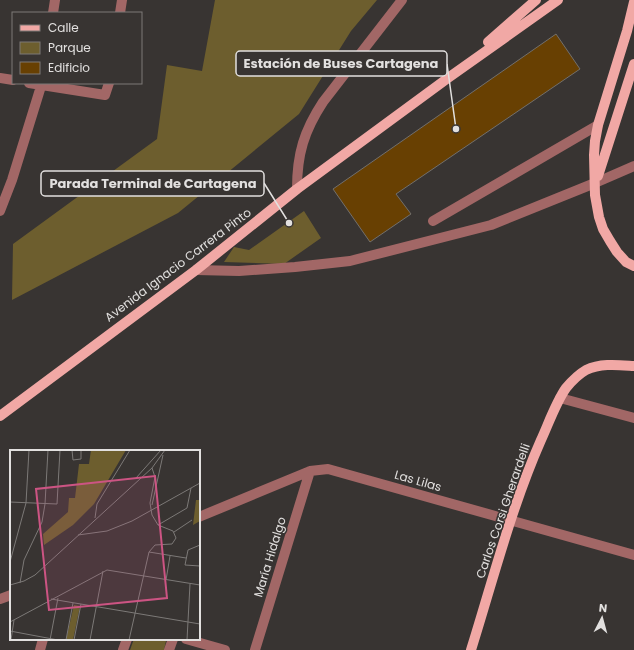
<svg xmlns="http://www.w3.org/2000/svg" width="634" height="650" viewBox="0 0 634 650" font-family="Poppins,sans-serif">
<style>
.green{fill:#6d5e2e}
.building{fill:#684002;stroke:#726f6c}
.lines{fill:none;stroke-linecap:round;stroke-linejoin:round}
.minor{stroke:#a26766;stroke-width:10}
.major{stroke:#f1a8a5;stroke-width:10}
.labels{text-anchor:middle;stroke-width:3;stroke-linejoin:round;paint-order:stroke}
.street-label{font-size:12px;fill:#e2e0df;stroke:#383432}
.inset-road{fill:none;stroke:#7c7977;stroke-width:1}
.view{fill:#cc5483;fill-opacity:0.15;stroke:#cc5483;stroke-width:2}
.inset-edge{fill:none;stroke:#e2e0df;stroke-width:2}
.leader{fill:none;stroke:#e2e0df;stroke-width:1.5}
.callout-dot{fill:#e2e0df;stroke:#383432;stroke-width:1.5}
.callout{fill:#383432;stroke:#e2e0df;stroke-width:1.5}
.callout-label{font-size:13px;text-anchor:middle;font-weight:bold;fill:#e2e0df}
</style>
<rect width="100%" height="100%" fill="#383432"/>
<path class="green" d="M 215,0 L 377,0 L 351,31 L 299,114 L 178,213 L 12,300 L 13,244 L 157,139 L 167,65 L 202,71 Z
M 304,211 L 321,238 L 284,264 L 224,262 L 234,247 L 249,250 Z
M 134,639 L 157,639 L 166,641 L 164,650 L 130,650 Z"/>
<path class="building" d="M 556,34 L 580,69 L 396,194 L 411,214 L 370,242 L 333,189 Z"/>
<g class="lines">
<path class="minor" d="M 53,13 L 55,0
M 120,13 L 122,0
M 0,78 L 13,80
M 29,83 L 105,95 L 109,83
M 297,189 C 297,154 304,131 323,102 L 402,0
M 0,211 L 12,180 L 42,83
M 433,221 L 598,125
M 196,270 L 239,271 L 295,267 L 350,261 L 491,225 L 595,183 L 634,166
M 560,398 L 634,418
M 199,517 L 310,471 L 328,469 L 634,555
M 0,599 L 11,595
M 186,639 L 225,650
M 40,650 L 43,639
M 123,650 L 127,639
M 169,650 L 173,639
M 255,650 L 310,471"/>
<path class="major" d="M 634,2 L 627,31 L 598,125 L 595,141 L 594,155 L 595,195 L 599,217 L 603,229 L 610,241 L 617,252 L 626,262 L 634,266
M 488,42 L 536,0
M 598,176 L 634,64
M 0,416 L 196,270 L 297,189 L 448,78 L 558,0
M 471,650 C 493,580 511,508 541,440 C 548,425 556,402 566,388 C 571,382 579,374 586,370 C 601,363 618,365 634,366"/>
</g>
<g class="labels">
<g class="street-label">
<text transform="translate(178 265) rotate(-37)" y="4">Avenida Ignacio Carrera Pinto</text>
<text transform="translate(418 481) rotate(16)" y="4">Las Lilas</text>
<text transform="translate(503 511) rotate(-71)" y="4">Carlos Corsi Gherardelli</text>
<text transform="translate(270 557) rotate(-73)" y="4">María Hidalgo</text>
</g>
</g>
<g transform="translate(10 450)">
<rect width="190" height="190" fill="#383432"/>
<path d="M 81,0 L 116,0 L 84,54 L 63,75 L 34,95 L 33,84 L 58,62 L 59,48 L 65,48 L 69,14 L 79,14 ZM 186,50 L 190,50 L 190,71 L 183,75 ZM 64,155 L 70,156 L 63,190 L 56,190 Z" fill="#6d5e2e"/>
<path class="inset-road" d="M 62,0 L 63,10 L 71,9 L 71,0M 126,28 L 151,0M 0,52 L 47,54 L 50,0M 142,55 L 153,5M 85,68 L 87,54 L 120,0M 148,75 L 177,58 L 181,38M 164,82 L 182,70M 68,85 L 97,81 L 122,71 L 190,33M 190,95 L 178,100 L 175,115 L 190,116M 139,102 L 176,108M 0,112 L 16,53 L 19,0M 156,130 L 160,106M 10,133 L 14,110 L 32,72 L 35,54 L 38,0M 0,135 L 14,131 L 25,125 L 142,18 L 155,0M 41,149 L 190,174M 0,172 L 97,120 L 190,135M 0,181 L 48,190M 1,190 L 4,170M 40,190 L 48,148M 56,190 L 63,153M 64,190 L 71,154M 80,190 L 93,121M 119,190 L 139,102 L 145,95 L 162,94 L 166,88 L 163,81 L 148,75 L 142,65 L 140,53 L 145,27 L 142,18M 177,190 L 180,134"/>
<path class="view" d="M 145,26 L 157,148 L 39,160 L 26,39 Z"/>
<rect width="190" height="190" class="inset-edge"/>
</g>
<path class="leader" d="M456 129L447 64M289 223L264 183"/>
<g class="callout-dot">
<circle cx="456" cy="129" r="4"/>
<circle cx="289" cy="223" r="4"/>
</g>
<g class="callout">
<rect x="236" y="51" width="211" height="25" rx="4"/>
<rect x="41" y="171" width="223" height="25" rx="4"/>
</g>
<g class="callout-label">
<text x="341" y="68">Estación de Buses Cartagena</text>
<text x="153" y="188">Parada Terminal de Cartagena</text>
</g>
<rect x="12" y="12" width="130" height="72" fill="#383432" stroke="#7c7977"/>
<rect x="20" y="25" width="20" height="6" fill="#f1a8a5" stroke="#7c7977"/>
<text x="48" y="32" font-size="12" fill="#e2e0df">Calle</text>
<rect x="20" y="42" width="20" height="12" fill="#6d5e2e" stroke="#7c7977"/>
<text x="48" y="52" font-size="12" fill="#e2e0df">Parque</text>
<rect x="20" y="62" width="20" height="12" fill="#684002" stroke="#7c7977"/>
<text x="48" y="72" font-size="12" fill="#e2e0df">Edificio</text>
<g transform="translate(602 618) rotate(6)" stroke="#383432" stroke-width="3" paint-order="stroke">
<path d="M0-3L7 15L0 10L-7 15Z" fill="#e2e0df"/>
<text y="-6" font-size="11" font-weight="bold" text-anchor="middle" fill="#e2e0df">N</text>
</g>
</svg>
